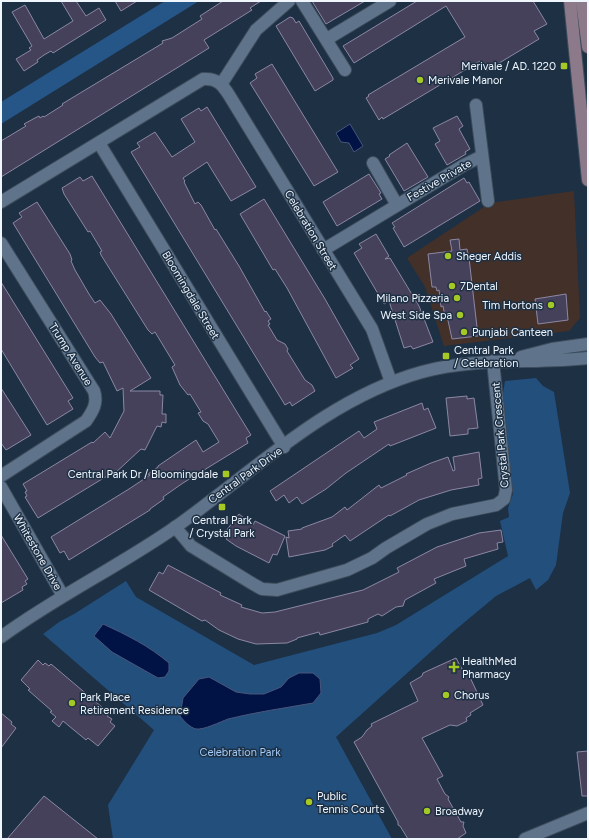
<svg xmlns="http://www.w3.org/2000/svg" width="589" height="840" viewBox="0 0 589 840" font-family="Figtree,sans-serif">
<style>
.commercial{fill:#433129}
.green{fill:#234f7d}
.forest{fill:#265688}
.water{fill:#011244;stroke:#48567c}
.building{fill:#46415b;stroke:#8c87a4}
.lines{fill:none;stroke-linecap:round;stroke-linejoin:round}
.minor-casing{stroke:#3e4d5d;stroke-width:14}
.tertiary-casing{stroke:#3e4d5d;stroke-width:14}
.secondary-casing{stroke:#3e4d5d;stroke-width:14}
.minor{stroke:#5f748b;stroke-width:12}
.tertiary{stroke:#5f748b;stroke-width:12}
.secondary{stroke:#8c7a8a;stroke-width:12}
.poi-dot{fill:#a5c824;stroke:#1d3044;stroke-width:1.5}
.labels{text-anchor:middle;stroke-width:3;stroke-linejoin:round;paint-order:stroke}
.poi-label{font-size:11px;fill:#eff6fe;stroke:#1d3044;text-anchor:start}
.street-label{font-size:11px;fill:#eff6fe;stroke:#1d3044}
.park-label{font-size:11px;fill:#a2caf7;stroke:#1d3044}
</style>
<rect width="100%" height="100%" fill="#1d3044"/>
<path class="commercial" d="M 574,191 L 580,318 L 569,331 L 444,346 L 425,287 L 407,258 L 490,203 Z"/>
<path class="green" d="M 536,378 L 543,386 L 554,392 L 570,493 L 563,513 L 556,565 L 548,580 L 536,590 L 530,578 L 496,596 L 454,631 L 336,737 L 392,839 L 113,839 L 108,805 L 154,730 L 43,634 L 59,622 L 74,614 L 126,581 L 136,597 L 254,665 L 377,633 L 396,625 L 508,556 L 500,521 L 509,517 L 508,508 L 513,494 L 503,393 L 505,381 Z"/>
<path class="forest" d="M 165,1 L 199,1 L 1,124 L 1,102 Z"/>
<path class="water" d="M 350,124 L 363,146 L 354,152 L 349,143 L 341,142 L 336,133 Z
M 103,624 C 127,635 149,646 169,663 L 169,671 L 165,677 L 158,678 L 112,652 L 94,636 Z
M 299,673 L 313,673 L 320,679 L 321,693 L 313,703 C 285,708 256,712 228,719 C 220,722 204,730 196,729 C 189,727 184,721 180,716 L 183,698 L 199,679 L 209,677 L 236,692 L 250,694 L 264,694 L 281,687 L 289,678 Z"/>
<path class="building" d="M 61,1 L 76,1 L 86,16 L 99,8 L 106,20 L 53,53 L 51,51 L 44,55 L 37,60 L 38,62 L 24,71 L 16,59 L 31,50 L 29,48 L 32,46 L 12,12 L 25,5 L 44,39 L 73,21 Z
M 115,1 L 137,1 L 121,11 Z
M 223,1 L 261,1 L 250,8 L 252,10 L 204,40 L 209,48 L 1,177 L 1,141 L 26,126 L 24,124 L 35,118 L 39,116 L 40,118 L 43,116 L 44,117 L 63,105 L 62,104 L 163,43 L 162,41 L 172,38 L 202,19 L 200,16 Z
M 312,1 L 365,1 L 326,24 Z
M 417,1 L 533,1 L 547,24 L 534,31 L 539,39 L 486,71 L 480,61 L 383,119 L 382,117 L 379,120 L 366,98 L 369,96 L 368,95 L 465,37 L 446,6 L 354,63 L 343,46 Z
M 290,17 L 293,18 L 296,23 L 299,21 L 333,78 L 333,80 L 315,91 L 276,26 Z
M 272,64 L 338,172 L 314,186 L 250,83 L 257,78 L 255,74 Z
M 207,107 L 256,187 L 231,201 L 207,162 L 183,178 L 185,181 L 184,182 L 195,204 L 198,202 L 201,205 L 215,230 L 216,229 L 239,266 L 265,312 L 266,311 L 271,319 L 268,321 L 270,324 L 268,325 L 277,340 L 285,344 L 288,349 L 287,351 L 305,380 L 312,385 L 315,391 L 292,406 L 290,402 L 285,405 L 131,152 L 140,147 L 137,143 L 155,132 L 172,157 L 195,142 L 181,119 L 199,108 L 201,111 Z
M 457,116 L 463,126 L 459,129 L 470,149 L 465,152 L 466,154 L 447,165 L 435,144 L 440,141 L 433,128 Z
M 407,143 L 428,177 L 404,191 L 385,159 L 390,156 L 389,155 Z
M 369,174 L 381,193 L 379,194 L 382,199 L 337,226 L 323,202 Z
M 92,176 L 251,435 L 246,438 L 248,443 L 183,483 L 163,497 L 164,499 L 150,509 L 150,510 L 69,560 L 64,551 L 60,553 L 51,537 L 129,489 L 150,475 L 148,474 L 158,467 L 158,466 L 196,440 L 203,452 L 219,442 L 208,424 L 203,421 L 198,413 L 201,412 L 190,394 L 188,395 L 180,385 L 172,367 L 175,365 L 155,332 L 152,334 L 148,330 L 101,255 L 100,252 L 102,251 L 90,231 L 88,232 L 64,194 L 62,188 L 80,177 L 83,181 Z
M 464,178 L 467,183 L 469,182 L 480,201 L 404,247 L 393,228 L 395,227 L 392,223 Z
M 264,199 L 325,299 L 359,359 L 350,365 L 353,368 L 336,378 L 287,288 L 275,269 L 273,270 L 240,214 Z
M 37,202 L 70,254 L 72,260 L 71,261 L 75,270 L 89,294 L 95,303 L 100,300 L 111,314 L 151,378 L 130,391 L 160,391 L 160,395 L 163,395 L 162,414 L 166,414 L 166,423 L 162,422 L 161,427 L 157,426 L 145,450 L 141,449 L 113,475 L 112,473 L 38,518 L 25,497 L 27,496 L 25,492 L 27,491 L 23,484 L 92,442 L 93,443 L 105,432 L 110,438 L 124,411 L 123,388 L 117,391 L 103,362 L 100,363 L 95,357 L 13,223 L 22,217 L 19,213 Z
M 376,234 L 389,256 L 385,259 L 390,258 L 419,306 L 433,342 L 413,349 L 411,346 L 404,348 L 389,301 L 384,304 L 357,258 L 354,253 L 362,248 L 359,244 Z
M 459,239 L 460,250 L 467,249 L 469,258 L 478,336 L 452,339 L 447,316 L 445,316 L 443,306 L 441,307 L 439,290 L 437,291 L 436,287 L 432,287 L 428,254 L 452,251 L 450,240 Z
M 1,282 L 73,398 L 68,401 L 73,409 L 47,425 L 1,349 Z
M 566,294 L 568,320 L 538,324 L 535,299 Z
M 1,388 L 31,435 L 6,450 L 1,443 Z
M 467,396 L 467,399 L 474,398 L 478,428 L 468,429 L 468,434 L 450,436 L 446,398 Z
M 422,403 L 424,410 L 428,408 L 436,428 L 390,446 L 389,444 L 346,473 L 326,489 L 302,504 L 297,497 L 289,503 L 284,495 L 276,501 L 270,491 L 359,431 L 364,438 L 377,429 L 374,422 Z
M 479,452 L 482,478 L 478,479 L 479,485 L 451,490 L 419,500 L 390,516 L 389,515 L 350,541 L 345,535 L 332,544 L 333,546 L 325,550 L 289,557 L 286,537 L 289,538 L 288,531 L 302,529 L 302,528 L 332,517 L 345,507 L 347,510 L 379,485 L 381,488 L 407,475 L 406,474 L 431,463 L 448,457 L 453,471 L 455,470 L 453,457 Z
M 239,514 L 253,525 L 255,521 L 285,536 L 277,555 L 273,554 L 269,563 L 236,546 L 226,539 L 230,534 L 226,531 Z
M 501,530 L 503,542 L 497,543 L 498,549 L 464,559 L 466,566 L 434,579 L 436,583 L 405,600 L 403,606 L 396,607 L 382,616 L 378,614 L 368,619 L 368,622 L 320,635 L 319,632 L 297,638 L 297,639 L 287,643 L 256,644 L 238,639 L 219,630 L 205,620 L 202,621 L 149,590 L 159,572 L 163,574 L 168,565 L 221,593 L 220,595 L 242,605 L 241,607 L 262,613 L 275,612 L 363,590 L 399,572 L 397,568 L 437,547 L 479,533 Z
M 1,535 L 28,579 L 25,581 L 27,584 L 22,587 L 23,590 L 1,603 Z
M 456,658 L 462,669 L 468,673 L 483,705 L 470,713 L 471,715 L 466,718 L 467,721 L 457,726 L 450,725 L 422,738 L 443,776 L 437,779 L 445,794 L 449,797 L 448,799 L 461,822 L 464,822 L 463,826 L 466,833 L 457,839 L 408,839 L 400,826 L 398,825 L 398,822 L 354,742 L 362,737 L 367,730 L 372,726 L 371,724 L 418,701 L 410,683 L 422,676 L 423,673 Z
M 38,660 L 43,665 L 45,663 L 49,666 L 51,664 L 109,713 L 107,716 L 112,719 L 110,722 L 115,726 L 98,746 L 88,738 L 86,740 L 63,721 L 59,727 L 52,721 L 56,717 L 50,712 L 52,711 L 28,690 L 30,689 L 21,680 Z
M 1,713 L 12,722 L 11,724 L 16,728 L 1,748 Z
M 588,751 L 588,796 L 582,796 L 577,752 Z
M 44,796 L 98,839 L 7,839 Z"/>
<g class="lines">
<defs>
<path id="minor" d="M 302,1 L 345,70
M 327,39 L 390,1
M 222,83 L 256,30 L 289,1
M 476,105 L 488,201
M 99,143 L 284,447
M 373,163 L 397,205
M 1,202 L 203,79 C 217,78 222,84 229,95 L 372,329 L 391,382
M 1,243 L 94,391 C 98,403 93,411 86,421 L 1,476
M 323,250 L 464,165 L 482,156
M 1,487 L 63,596
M 175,527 L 191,546 L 253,584 L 262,589 L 277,590 L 347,570 L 372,558 L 386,548 L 427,524 L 452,514 L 496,505 L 504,499 L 506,490 L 493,361"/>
<path id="tertiary" d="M 521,357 L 552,349 L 588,344
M 1,637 C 57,596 120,566 177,526 C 254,471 328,398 422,372 C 477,357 532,364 588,358
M 525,839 L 588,813"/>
<path id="secondary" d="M 570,1 L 588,180
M 582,1 L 588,47"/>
</defs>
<use href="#minor" class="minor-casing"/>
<use href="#tertiary" class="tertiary-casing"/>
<use href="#secondary" class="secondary-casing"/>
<use href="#minor" class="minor"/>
<use href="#tertiary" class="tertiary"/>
<use href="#secondary" class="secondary"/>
</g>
<g class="poi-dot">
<rect x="560" y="62" width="8" height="8" rx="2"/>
<circle cx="420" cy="80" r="4"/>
<circle cx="448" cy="256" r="4"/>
<circle cx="452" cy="286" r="4"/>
<circle cx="457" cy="298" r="4"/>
<circle cx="551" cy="305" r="4"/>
<circle cx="460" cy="315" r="4"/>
<circle cx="464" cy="332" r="4"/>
<rect x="442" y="352" width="8" height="8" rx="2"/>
<rect x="222" y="470" width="8" height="8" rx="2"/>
<rect x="218" y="503" width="8" height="8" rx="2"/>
<path d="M452 661h4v4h4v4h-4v4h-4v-4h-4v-4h4z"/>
<circle cx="446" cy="695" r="4"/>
<circle cx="72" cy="703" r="4"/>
<circle cx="309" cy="802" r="4"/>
<circle cx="427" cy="811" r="4"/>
</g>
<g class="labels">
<g class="poi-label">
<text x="556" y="70" text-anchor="end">Merivale / AD. 1220</text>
<text x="428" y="84">Merivale Manor</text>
<text x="456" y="260">Sheger Addis</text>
<text x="460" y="290">7Dental</text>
<text x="449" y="302" text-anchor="end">Milano Pizzeria</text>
<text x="543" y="309" text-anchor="end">Tim Hortons</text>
<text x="452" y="319" text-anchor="end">West Side Spa</text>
<text x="472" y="336">Punjabi Canteen</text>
<text x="454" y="354">Central Park<tspan x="454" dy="13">/ Celebration</tspan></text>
<text x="218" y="478" text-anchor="end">Central Park Dr / Bloomingdale</text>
<text x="222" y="524" text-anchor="middle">Central Park<tspan x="222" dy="13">/ Crystal Park</tspan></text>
<text x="462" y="665">HealthMed<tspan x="462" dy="13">Pharmacy</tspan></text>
<text x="454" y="699">Chorus</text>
<text x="80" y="701">Park Place<tspan x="80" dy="13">Retirement Residence</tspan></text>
<text x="317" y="800">Public<tspan x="317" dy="13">Tennis Courts</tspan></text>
<text x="435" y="815">Broadway</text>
</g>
<g class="street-label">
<text transform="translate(439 180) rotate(-30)" y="4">Festive Private</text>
<text transform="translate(311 230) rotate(59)" y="4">Celebration Street</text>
<text transform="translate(191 295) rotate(59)" y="4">Bloomingdale Street</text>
<text transform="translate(71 354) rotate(58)" y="4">Trump Avenue</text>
<text transform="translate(500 435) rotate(-95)" y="4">Crystal Park Crescent</text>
<text transform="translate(245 475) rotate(-36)" y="4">Central Park Drive</text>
<text transform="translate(38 552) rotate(60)" y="4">Whitestone Drive</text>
</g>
<g class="park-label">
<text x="240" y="756">Celebration Park</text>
</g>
</g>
<rect width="589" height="840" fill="none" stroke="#eff6fe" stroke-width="4"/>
</svg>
